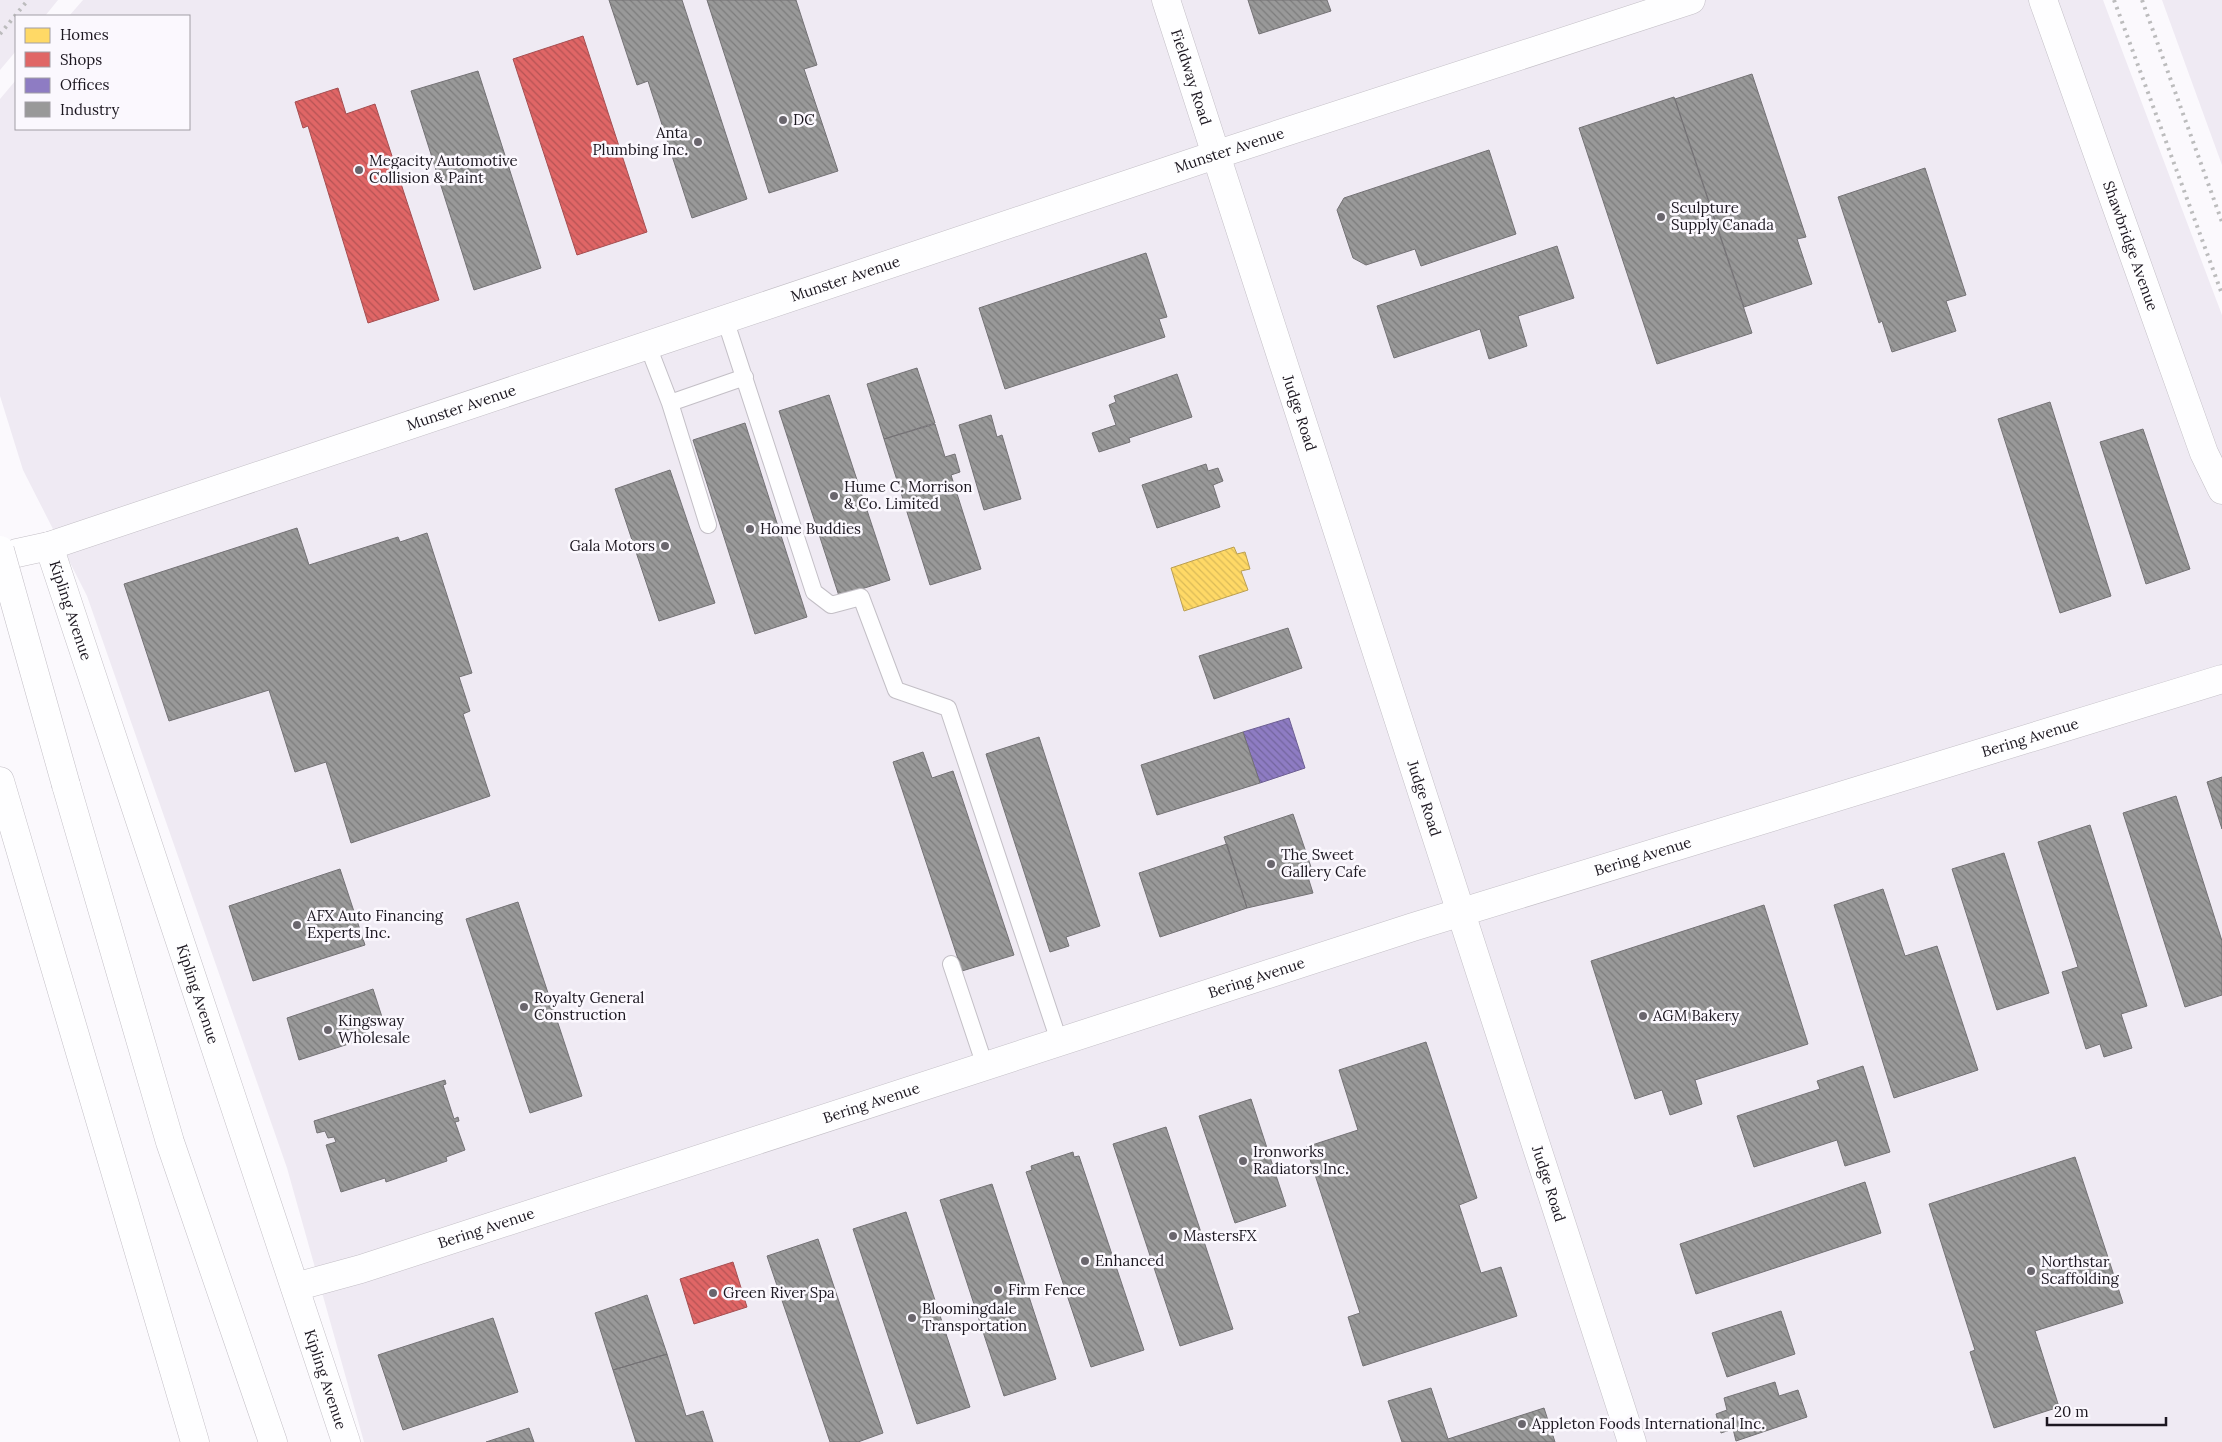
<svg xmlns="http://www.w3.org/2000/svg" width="2222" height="1442" viewBox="0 0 2222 1442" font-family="Lora,serif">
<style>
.built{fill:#efeaf3}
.homes{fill:url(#homes-back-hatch);stroke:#bb9f51}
.shops{fill:url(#shops-back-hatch);stroke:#a54e51}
.offices{fill:url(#offices-back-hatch);stroke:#6c5e92}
.industry{fill:url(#industry-back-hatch);stroke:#747275}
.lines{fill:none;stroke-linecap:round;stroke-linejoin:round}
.service-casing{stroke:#c3bfc6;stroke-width:18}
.minor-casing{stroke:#c3bfc6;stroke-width:29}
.secondary-casing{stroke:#c3bfc6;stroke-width:29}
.service{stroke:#fefeff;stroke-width:16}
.minor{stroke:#fefeff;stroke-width:28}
.secondary{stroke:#fefeff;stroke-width:28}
.rail{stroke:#bcbcbd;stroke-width:4;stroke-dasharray:2.5 5;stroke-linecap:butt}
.secondary-bridge-casing{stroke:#c3bfc6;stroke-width:29;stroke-linecap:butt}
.secondary-bridge{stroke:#fefeff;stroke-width:28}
.poi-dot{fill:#6a666d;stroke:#fbf8fe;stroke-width:2}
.labels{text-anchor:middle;stroke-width:5;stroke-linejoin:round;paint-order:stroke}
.street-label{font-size:15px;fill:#1c1720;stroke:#fbf8fe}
.poi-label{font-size:15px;fill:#1c1720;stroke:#fbf8fe;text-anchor:start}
</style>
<defs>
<pattern id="homes-back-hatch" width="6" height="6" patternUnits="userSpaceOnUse" patternTransform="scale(1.25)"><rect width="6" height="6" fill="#ffd966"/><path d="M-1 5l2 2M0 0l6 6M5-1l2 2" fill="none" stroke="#daba58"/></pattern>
<pattern id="shops-back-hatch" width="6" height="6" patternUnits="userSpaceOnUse" patternTransform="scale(1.25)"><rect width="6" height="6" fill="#e06666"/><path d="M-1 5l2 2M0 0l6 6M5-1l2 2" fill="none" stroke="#b55354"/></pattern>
<pattern id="offices-back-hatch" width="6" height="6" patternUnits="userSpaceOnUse" patternTransform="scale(1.25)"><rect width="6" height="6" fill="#8e7cc3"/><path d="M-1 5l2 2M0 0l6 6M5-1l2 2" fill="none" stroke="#73659e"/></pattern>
<pattern id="industry-back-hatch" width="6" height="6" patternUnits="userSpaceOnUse" patternTransform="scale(1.25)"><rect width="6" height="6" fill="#999"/><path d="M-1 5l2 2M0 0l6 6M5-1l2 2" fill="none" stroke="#7c7c7c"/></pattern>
</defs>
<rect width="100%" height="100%" fill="#fbf9fd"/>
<path class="built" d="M 0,0 L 58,0 L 45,16 L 16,16 L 16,51 L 0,70 Z
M 83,0 L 2103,0 L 2222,315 L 2222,1442 L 364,1442 L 287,1168 L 87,596 L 23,470 L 0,396 L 0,99 L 16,80 L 16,129 L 189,129 L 189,16 L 69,16 Z
M 2162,0 L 2222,0 L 2222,165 Z"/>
<path class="homes" d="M 1234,547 L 1237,554 L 1245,552 L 1250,569 L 1241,571 L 1248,590 L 1184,611 L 1171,568 Z"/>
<path class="shops" d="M 583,36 L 647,232 L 577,255 L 513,59 Z
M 338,88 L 346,114 L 375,104 L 439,300 L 368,323 L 308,126 L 303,128 L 295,102 Z
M 733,1262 L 747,1307 L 694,1324 L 680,1279 Z"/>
<path class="offices" d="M 1289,718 L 1305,768 L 1260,783 L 1243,732 Z"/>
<path class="industry" d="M 609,0 L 682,0 L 747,199 L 692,218 L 648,81 L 637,85 Z
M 707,0 L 796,0 L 817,65 L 804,69 L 838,171 L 769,193 Z
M 1248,0 L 1327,0 L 1331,11 L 1259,34 Z
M 478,71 L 541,268 L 474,290 L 411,91 Z
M 1752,74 L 1806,237 L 1797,239 L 1812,284 L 1744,307 L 1675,99 Z
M 1674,97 L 1752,333 L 1657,364 L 1579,128 Z
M 1489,150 L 1516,234 L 1421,266 L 1415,249 L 1366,265 L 1353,258 L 1337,210 L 1344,198 Z
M 1925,168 L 1966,295 L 1946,301 L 1956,331 L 1892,352 L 1882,321 L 1879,323 L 1838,197 Z
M 1557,246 L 1574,298 L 1518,316 L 1527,346 L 1489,359 L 1480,329 L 1394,358 L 1377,306 Z
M 1146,253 L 1167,317 L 1159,319 L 1165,337 L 1005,389 L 979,308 Z
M 917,368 L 935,423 L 884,439 L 867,384 Z
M 1177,374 L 1192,417 L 1129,438 L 1130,442 L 1099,452 L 1092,433 L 1116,425 L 1109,405 L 1116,402 L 1114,396 Z
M 829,395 L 890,580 L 839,596 L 779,411 Z
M 2050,402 L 2111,596 L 2060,613 L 1998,419 Z
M 991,415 L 997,437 L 1002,435 L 1021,499 L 984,510 L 959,425 Z
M 745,423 L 807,617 L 755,634 L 693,440 Z
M 935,424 L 945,457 L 955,454 L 960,472 L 951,475 L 981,569 L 930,585 L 884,439 Z
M 2143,429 L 2190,569 L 2146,584 L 2100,442 Z
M 1206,464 L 1208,471 L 1218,468 L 1223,481 L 1213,485 L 1220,507 L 1157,528 L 1142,485 Z
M 670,470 L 715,603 L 659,621 L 615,489 Z
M 297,528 L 309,565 L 398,537 L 400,542 L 427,533 L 472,673 L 459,677 L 470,711 L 463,714 L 490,796 L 351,843 L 326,762 L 295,772 L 269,690 L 169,721 L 124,584 Z
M 1288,628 L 1302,668 L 1214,699 L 1199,656 Z
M 1243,732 L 1260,783 L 1157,815 L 1141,765 Z
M 1039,737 L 1100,926 L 1066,937 L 1069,946 L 1050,952 L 986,754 Z
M 923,752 L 932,778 L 953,771 L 1014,955 L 962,971 L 893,762 Z
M 2222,777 L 2222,829 L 2207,782 Z
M 2176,796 L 2222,941 L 2222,995 L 2185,1007 L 2123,813 Z
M 1293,814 L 1313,873 L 1307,874 L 1313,893 L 1247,908 L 1224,837 Z
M 2090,825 L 2147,1006 L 2121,1014 L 2132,1048 L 2104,1057 L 2100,1044 L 2086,1049 L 2062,972 L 2078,967 L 2038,842 Z
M 1227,844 L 1247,908 L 1160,937 L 1139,873 Z
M 2004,853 L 2049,993 L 1997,1010 L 1952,869 Z
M 340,869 L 365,945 L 253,981 L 229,906 Z
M 1883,889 L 1905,956 L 1937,946 L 1978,1070 L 1894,1098 L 1834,905 Z
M 518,902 L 582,1096 L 530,1113 L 466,919 Z
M 1764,905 L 1808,1044 L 1695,1080 L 1702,1104 L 1670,1115 L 1662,1090 L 1635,1099 L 1591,961 Z
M 373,989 L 382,1017 L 363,1023 L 367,1038 L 299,1060 L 287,1018 Z
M 1426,1042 L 1477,1198 L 1459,1205 L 1481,1273 L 1501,1267 L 1517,1316 L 1363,1366 L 1348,1317 L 1360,1313 L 1306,1147 L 1358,1130 L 1339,1070 Z
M 1863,1066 L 1890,1152 L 1845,1166 L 1837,1140 L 1754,1167 L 1737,1116 L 1820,1089 L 1817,1081 Z
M 445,1080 L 446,1084 L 443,1085 L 454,1119 L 458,1117 L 459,1121 L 455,1122 L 465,1150 L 446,1157 L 447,1161 L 386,1182 L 385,1178 L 341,1192 L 326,1145 L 336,1142 L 334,1137 L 328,1138 L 325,1131 L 317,1133 L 314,1121 Z
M 1251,1099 L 1286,1206 L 1235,1223 L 1199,1116 Z
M 1166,1127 L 1233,1329 L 1180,1346 L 1113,1144 Z
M 1073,1152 L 1074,1157 L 1079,1156 L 1144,1350 L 1091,1367 L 1026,1172 L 1032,1170 L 1031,1166 Z
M 2075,1157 L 2123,1303 L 2035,1331 L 2059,1407 L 1994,1428 L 1970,1352 L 1975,1350 L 1929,1204 Z
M 1865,1182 L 1881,1233 L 1696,1294 L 1680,1244 Z
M 992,1184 L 1056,1379 L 1004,1396 L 940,1200 Z
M 906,1212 L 970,1407 L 917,1424 L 853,1229 Z
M 818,1239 L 883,1433 L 858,1442 L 830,1442 L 767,1256 Z
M 647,1295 L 667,1354 L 613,1370 L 595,1313 Z
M 1781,1311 L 1795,1354 L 1727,1377 L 1712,1333 Z
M 493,1318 L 518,1392 L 403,1430 L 378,1355 Z
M 667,1354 L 686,1416 L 703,1411 L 713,1442 L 636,1442 L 613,1370 Z
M 1775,1382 L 1779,1396 L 1798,1390 L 1807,1417 L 1736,1441 L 1733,1429 L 1721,1433 L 1716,1414 L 1727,1410 L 1724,1398 Z
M 1431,1388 L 1448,1439 L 1544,1408 L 1555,1442 L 1402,1442 L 1388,1401 Z
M 529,1428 L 534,1442 L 486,1442 Z"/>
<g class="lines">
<defs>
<path id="service" d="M 725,319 L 814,592 L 831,605 L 861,597 L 896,690 L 948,708 L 1059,1041
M 648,346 L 670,403 L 745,377
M 670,403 L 708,525
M 951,964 L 985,1066"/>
<g id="minor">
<path id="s1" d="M 1166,0 L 1632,1442"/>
<path id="s2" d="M 2043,0 L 2204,453 L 2222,490"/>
<path id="s3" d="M 49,546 L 346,1442"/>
<path id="s4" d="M 0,560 L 17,553 L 49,546 L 1215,155 L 1691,0"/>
<path id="s5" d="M 295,1287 L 361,1269 L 1413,927 L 2222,679"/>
</g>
<path id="secondary" d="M 0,781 L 195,1442
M 66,785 L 170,1142 L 273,1442"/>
</defs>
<use href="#service" class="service-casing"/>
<use href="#minor" class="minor-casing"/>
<use href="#secondary" class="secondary-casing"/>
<use href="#service" class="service"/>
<use href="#minor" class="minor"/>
<use href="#secondary" class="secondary"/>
<path class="rail" d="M 2114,0 L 2222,294
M 2142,0 L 2222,222
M 0,34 L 28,0"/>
<defs>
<path id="secondary-bridge" d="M 0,550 L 66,785"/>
</defs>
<use href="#secondary-bridge" class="secondary-bridge-casing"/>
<use href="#secondary-bridge" class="secondary-bridge"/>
</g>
<g class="poi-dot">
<circle cx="783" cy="120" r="5"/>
<circle cx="698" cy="142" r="5"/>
<circle cx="359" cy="170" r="5"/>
<circle cx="1661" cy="217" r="5"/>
<circle cx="834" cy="496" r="5"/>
<circle cx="750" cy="529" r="5"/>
<circle cx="665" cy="546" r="5"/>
<circle cx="1271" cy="864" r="5"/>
<circle cx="297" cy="925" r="5"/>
<circle cx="524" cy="1007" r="5"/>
<circle cx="1643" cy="1016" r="5"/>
<circle cx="328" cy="1030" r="5"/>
<circle cx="1243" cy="1161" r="5"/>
<circle cx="1173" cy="1236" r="5"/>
<circle cx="1085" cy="1261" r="5"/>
<circle cx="2031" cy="1271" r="5"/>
<circle cx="998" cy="1290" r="5"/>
<circle cx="713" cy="1293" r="5"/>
<circle cx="912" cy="1318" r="5"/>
<circle cx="1522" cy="1424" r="5"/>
</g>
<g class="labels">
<g class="street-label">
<text dy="5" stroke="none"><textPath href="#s1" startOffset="81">Fieldway Road</textPath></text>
<text dy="5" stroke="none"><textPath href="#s4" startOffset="1296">Munster Avenue</textPath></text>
<text dy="5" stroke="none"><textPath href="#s2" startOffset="261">Shawbridge Avenue</textPath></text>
<text dy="5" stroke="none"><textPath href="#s4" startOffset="891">Munster Avenue</textPath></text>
<text dy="5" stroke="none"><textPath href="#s4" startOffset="486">Munster Avenue</textPath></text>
<text dy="5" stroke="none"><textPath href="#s1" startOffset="434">Judge Road</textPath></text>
<text dy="5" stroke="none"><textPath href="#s3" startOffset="68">Kipling Avenue</textPath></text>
<text dy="5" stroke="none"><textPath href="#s5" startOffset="1820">Bering Avenue</textPath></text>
<text dy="5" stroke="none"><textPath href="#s1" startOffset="839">Judge Road</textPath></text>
<text dy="5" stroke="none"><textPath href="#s5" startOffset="1415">Bering Avenue</textPath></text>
<text dy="5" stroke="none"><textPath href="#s5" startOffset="1010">Bering Avenue</textPath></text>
<text dy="5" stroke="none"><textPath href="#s3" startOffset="472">Kipling Avenue</textPath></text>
<text dy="5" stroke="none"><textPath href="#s5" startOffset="605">Bering Avenue</textPath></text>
<text dy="5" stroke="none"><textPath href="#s1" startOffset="1244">Judge Road</textPath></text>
<text dy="5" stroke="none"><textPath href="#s5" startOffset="200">Bering Avenue</textPath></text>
<text dy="5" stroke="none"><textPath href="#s3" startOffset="878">Kipling Avenue</textPath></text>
</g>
<g class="poi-label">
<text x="793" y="125">DC</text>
<text x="688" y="138" text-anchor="end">Anta<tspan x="688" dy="17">Plumbing Inc.</tspan></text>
<text x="369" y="166">Megacity Automotive<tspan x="369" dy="17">Collision &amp; Paint</tspan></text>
<text x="1671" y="213">Sculpture<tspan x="1671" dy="17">Supply Canada</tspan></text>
<text x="844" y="492">Hume C. Morrison<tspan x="844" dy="17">&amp; Co. Limited</tspan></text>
<text x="760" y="534">Home Buddies</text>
<text x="655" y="551" text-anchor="end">Gala Motors</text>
<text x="1281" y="860">The Sweet<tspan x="1281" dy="17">Gallery Cafe</tspan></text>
<text x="307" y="921">AFX Auto Financing<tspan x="307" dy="17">Experts Inc.</tspan></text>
<text x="534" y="1003">Royalty General<tspan x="534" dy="17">Construction</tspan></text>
<text x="1653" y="1021">AGM Bakery</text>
<text x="338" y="1026">Kingsway<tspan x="338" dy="17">Wholesale</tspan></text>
<text x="1253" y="1157">Ironworks<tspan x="1253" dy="17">Radiators Inc.</tspan></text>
<text x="1183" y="1241">MastersFX</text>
<text x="1095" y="1266">Enhanced</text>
<text x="2041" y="1267">Northstar<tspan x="2041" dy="17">Scaffolding</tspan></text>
<text x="1008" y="1295">Firm Fence</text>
<text x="723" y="1298">Green River Spa</text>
<text x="922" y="1314">Bloomingdale<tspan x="922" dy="17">Transportation</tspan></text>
<text x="1532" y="1429">Appleton Foods International Inc.</text>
</g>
</g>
<rect x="15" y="15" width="175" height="115" fill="#fbf8fe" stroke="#a29ea5"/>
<rect x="25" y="28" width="25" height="15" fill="#ffd966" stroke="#a29ea5"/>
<text x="60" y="40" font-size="15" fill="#1c1720">Homes</text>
<rect x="25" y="52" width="25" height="15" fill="#e06666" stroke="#a29ea5"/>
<text x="60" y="65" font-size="15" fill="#1c1720">Shops</text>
<rect x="25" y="78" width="25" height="15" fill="#8e7cc3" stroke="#a29ea5"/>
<text x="60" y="90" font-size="15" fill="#1c1720">Offices</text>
<rect x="25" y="102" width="25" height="15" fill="#999999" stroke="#a29ea5"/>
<text x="60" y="115" font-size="15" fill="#1c1720">Industry</text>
<path d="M2047 1417v8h119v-8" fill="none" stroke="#1c1720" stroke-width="2.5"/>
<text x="2054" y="1417" font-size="15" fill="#1c1720" stroke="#fbf8fe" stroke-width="4" paint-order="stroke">20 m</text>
</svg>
